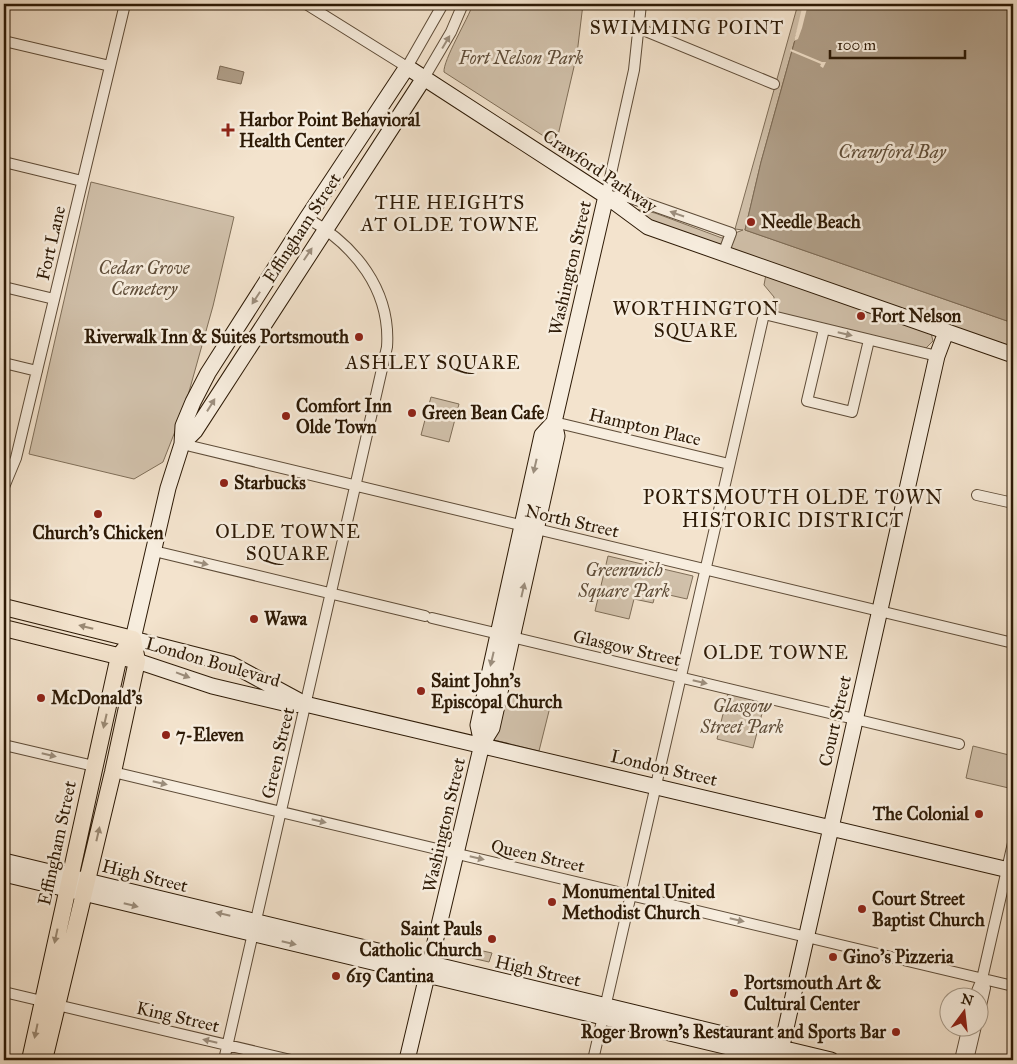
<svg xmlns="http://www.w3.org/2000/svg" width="1017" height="1064" viewBox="0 0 1017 1064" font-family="'IM FELL Great Primer',serif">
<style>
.green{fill:#d1c1ab;stroke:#7f6e58}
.water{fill:#b09f89;stroke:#7c6a55}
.pier{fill:#f3e3cd}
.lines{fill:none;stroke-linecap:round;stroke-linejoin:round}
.street-casing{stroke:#5e4c38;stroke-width:12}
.secondary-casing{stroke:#2d1a06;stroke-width:17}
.primary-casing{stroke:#2d1a06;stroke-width:18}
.street{stroke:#f7edde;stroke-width:10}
.secondary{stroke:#f7edde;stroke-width:15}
.primary{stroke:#f3e3cd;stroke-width:16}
.oneway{fill:#9c8e7d}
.oneway2{fill:#9a8973}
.poi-dot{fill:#8f2418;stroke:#f7edde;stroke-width:2}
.labels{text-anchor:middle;stroke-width:5;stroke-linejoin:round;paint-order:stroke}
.park-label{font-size:18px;font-style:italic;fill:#5e4c38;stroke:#f7edde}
.poi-label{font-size:18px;font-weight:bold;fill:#2d1a06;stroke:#f7edde;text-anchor:start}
.street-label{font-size:18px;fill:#2d1a06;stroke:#f7edde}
.neighbourhood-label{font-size:19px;letter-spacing:1px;fill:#2d1a06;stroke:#f7edde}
.water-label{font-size:19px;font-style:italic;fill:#614f3a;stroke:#f7edde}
.quarter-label{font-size:20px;letter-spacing:1px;fill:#2d1a06;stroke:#f7edde}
</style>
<rect width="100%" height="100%" fill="#f3e3cd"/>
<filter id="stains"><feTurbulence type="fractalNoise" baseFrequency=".004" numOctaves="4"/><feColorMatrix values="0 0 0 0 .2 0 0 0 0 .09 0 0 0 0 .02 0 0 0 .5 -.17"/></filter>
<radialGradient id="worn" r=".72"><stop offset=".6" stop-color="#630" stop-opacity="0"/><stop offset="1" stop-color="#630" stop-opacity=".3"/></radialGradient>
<path class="green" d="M 473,4 L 583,4 L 577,54 L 556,144 L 444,72 C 443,60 468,19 473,4 Z
M 798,4 L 805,4 L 761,162 L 745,230 L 1013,323 L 1013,348 L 931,333 L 933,341 L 922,352 L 774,313 L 774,297 L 764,285 L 766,274 L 649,219 L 635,209 L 655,213 L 722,238 L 743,230 L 735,229 Z
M 91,182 L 234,217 L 213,306 L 185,406 L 163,462 L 134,479 L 29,454 Z
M 431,397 L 459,404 L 449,442 L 421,435 Z
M 608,556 L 693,576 L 687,599 L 656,592 L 653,603 L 634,599 L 629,619 L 595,611 Z
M 505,693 L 551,703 L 539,751 L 494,740 Z
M 728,693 L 765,702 L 753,748 L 717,739 Z
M 973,746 L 1013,756 L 1013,789 L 966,778 Z
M 456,945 L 492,953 L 489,962 L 454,954 Z"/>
<path class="water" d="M 805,4 L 1013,4 L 1013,323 L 745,230 L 761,162 Z
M 220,66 L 244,72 L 241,84 L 217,79 Z"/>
<path class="pier" d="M 803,4 L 808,4 L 802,28 L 798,39 L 794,41 Z
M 791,49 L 822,62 L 826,62 L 823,68 L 820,66 L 821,64 L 790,51 Z"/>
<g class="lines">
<defs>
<path id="street" d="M 306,4 L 407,67 L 443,4
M 641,4 L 634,70 L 606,196 L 628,197 L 731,233 L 723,254
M 638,28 L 774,84
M 4,41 L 110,66
M 424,78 L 451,32 L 463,4
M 4,162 L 82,181
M 4,287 L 54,299
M 824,329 L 807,401 L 852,412 L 869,340
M 4,363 L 37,371
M 554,422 L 729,464
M 182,444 L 1013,643
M 4,487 L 16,458 L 125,4
M 977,495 L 1013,503
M 154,551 L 425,616
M 432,618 L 959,744
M 4,745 L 94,766
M 113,772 L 1013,986
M 4,992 L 42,1001
M 975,996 L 982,979 L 1013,843
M 57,1005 L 291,1060
M 980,1010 L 985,988 L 982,979
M 224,1060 L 387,347 C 391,290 355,245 307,218
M 593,1060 L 764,314 L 937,356
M 960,1060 L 968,1026
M 968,1060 L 976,1026"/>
<path id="secondary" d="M 1013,355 L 648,227 L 606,196 L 407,67 L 307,218 L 208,373 L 193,402 L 183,426 L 182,444 L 168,488 L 133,639 L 231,664 L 305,704 L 1013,871
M 182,444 L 195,431 L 424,78
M 137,661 L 212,686 L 292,705 L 301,704
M 482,744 L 478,725 L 542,435 L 554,422
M 4,861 L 831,1060
M 4,874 L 783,1060
M 779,1059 L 937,356 L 946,332
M 407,1060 L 482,744 L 492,728 L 557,436 L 554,422 L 606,196"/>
<path id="primary" d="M 4,607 L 133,639
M 4,628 L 130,659
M 30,1060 L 119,656 L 133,639
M 44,1060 L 113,772 L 137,661 L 133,639"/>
</defs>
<use href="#street" class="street-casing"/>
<use href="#secondary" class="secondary-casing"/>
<use href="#primary" class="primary-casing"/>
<use href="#street" class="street"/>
<use href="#secondary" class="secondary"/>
<use href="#primary" class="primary"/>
</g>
<defs><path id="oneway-solid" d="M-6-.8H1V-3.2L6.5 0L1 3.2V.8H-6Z" transform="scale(1.25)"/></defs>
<g class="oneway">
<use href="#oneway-solid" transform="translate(446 42) rotate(-59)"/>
<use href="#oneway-solid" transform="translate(677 214) rotate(-161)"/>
<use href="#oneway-solid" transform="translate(308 254) rotate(-56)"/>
<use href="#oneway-solid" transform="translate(256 298) rotate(123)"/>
<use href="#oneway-solid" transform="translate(845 334) rotate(13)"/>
<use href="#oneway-solid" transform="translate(211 405) rotate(-58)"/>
<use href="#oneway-solid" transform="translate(535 466) rotate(103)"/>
<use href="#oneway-solid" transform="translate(201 563) rotate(13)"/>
<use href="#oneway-solid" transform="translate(523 590) rotate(-77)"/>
<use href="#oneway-solid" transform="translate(492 659) rotate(103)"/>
<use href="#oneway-solid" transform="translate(183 675) rotate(21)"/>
<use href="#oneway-solid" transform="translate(700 682) rotate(13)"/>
<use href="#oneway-solid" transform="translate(49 755) rotate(13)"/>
<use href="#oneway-solid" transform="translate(160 783) rotate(13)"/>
<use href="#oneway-solid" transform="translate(319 821) rotate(13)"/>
<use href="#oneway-solid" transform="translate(477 858) rotate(13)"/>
<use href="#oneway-solid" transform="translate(131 905) rotate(14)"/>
<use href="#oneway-solid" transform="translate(223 914) rotate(-167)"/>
<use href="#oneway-solid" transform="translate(737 920) rotate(13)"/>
<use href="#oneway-solid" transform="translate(289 943) rotate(13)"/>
<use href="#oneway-solid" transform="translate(210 1041) rotate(-167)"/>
</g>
<g class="oneway2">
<use href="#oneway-solid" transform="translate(86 627) rotate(-166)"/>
<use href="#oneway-solid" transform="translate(105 721) rotate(103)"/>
<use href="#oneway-solid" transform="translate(98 834) rotate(-77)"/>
<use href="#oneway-solid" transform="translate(56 936) rotate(102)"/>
<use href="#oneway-solid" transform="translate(36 1031) rotate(102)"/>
</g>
<g class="poi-dot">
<path d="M225.5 122.5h5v5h5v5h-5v5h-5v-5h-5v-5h5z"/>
<circle cx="751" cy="222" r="5"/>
<circle cx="861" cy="316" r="5"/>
<circle cx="359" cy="337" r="5"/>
<circle cx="412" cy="413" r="5"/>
<circle cx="286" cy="416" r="5"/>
<circle cx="224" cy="483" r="5"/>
<circle cx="98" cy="514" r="5"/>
<circle cx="254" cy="619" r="5"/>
<circle cx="421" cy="691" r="5"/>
<circle cx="41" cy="698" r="5"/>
<circle cx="166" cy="735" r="5"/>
<circle cx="979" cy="814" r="5"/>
<circle cx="552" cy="902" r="5"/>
<circle cx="862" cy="909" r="5"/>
<circle cx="492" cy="939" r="5"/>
<circle cx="833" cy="957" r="5"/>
<circle cx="336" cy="976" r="5"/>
<circle cx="734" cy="993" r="5"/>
<circle cx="896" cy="1032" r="5"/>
</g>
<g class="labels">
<g class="park-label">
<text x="521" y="64">Fort Nelson Park</text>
<text x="144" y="274">Cedar Grove<tspan x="144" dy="21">Cemetery</tspan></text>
<text x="624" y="576">Greenwich<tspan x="624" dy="21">Square Park</tspan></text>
<text x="742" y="712">Glasgow<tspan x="742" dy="21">Street Park</tspan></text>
</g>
<g class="poi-label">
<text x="239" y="126">Harbor Point Behavioral<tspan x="239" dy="21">Health Center</tspan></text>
<text x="761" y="228">Needle Beach</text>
<text x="871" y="322">Fort Nelson</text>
<text x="349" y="343" text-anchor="end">Riverwalk Inn &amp; Suites Portsmouth</text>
<text x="296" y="412">Comfort Inn<tspan x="296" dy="21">Olde Town</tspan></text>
<text x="422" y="419">Green Bean Cafe</text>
<text x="234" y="489">Starbucks</text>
<text x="98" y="539" text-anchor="middle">Church's Chicken</text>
<text x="264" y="625">Wawa</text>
<text x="431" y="687">Saint John's<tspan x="431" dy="21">Episcopal Church</tspan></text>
<text x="51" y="704">McDonald's</text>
<text x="176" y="741">7-Eleven</text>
<text x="969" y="820" text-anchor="end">The Colonial</text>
<text x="562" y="898">Monumental United<tspan x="562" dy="21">Methodist Church</tspan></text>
<text x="872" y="905">Court Street<tspan x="872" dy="21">Baptist Church</tspan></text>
<text x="482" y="935" text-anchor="end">Saint Pauls<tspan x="482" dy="21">Catholic Church</tspan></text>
<text x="843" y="963">Gino's Pizzeria</text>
<text x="346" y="982">619 Cantina</text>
<text x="744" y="989">Portsmouth Art &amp;<tspan x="744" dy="21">Cultural Center</tspan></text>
<text x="886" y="1038" text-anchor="end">Roger Brown's Restaurant and Sports Bar</text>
</g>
<g class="street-label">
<text transform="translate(600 171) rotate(34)" y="6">Crawford Parkway</text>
<text transform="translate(302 228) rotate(-57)" y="6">Effingham Street</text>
<text transform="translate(51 243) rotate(-77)" y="6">Fort Lane</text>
<text transform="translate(570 268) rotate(-77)" y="6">Washington Street</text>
<text transform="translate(645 427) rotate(13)" y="6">Hampton Place</text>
<text transform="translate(572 521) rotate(13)" y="6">North Street</text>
<text transform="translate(627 648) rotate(13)" y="6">Glasgow Street</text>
<text transform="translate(213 662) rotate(16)" y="6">London Boulevard</text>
<text transform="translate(835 721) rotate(-77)" y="6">Court Street</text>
<text transform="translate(278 753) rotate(-77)" y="6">Green Street</text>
<text transform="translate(664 768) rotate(13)" y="6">London Street</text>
<text transform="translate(444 825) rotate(-77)" y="6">Washington Street</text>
<text transform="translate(57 843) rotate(-78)" y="6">Effingham Street</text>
<text transform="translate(538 856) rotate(13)" y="6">Queen Street</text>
<text transform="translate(145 876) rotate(14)" y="6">High Street</text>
<text transform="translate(538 971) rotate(13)" y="6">High Street</text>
<text transform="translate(178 1017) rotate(13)" y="6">King Street</text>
</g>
<g class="neighbourhood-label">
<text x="687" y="34">SWIMMING POINT</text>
<text x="450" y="209">THE HEIGHTS<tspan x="450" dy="22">AT OLDE TOWNE</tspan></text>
<text x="696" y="315">WORTHINGTON<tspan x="696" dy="22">SQUARE</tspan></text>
<text x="433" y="369">ASHLEY SQUARE</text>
<text x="288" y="538">OLDE TOWNE<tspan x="288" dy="22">SQUARE</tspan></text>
<text x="776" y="659">OLDE TOWNE</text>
</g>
<g class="water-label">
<text x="892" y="158">Crawford Bay</text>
</g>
<g class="quarter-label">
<text x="793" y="504">PORTSMOUTH OLDE TOWN<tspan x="793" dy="23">HISTORIC DISTRICT</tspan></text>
</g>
</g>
<rect width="1017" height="1064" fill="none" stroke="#f3e3cd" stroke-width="20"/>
<rect x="5" y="5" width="1007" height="1054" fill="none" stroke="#2d1a06" stroke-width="2.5"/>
<rect x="10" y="10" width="997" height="1044" fill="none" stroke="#2d1a06"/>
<g transform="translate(964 1012) rotate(15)"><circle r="24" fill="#f7edde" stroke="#a69988"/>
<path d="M0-4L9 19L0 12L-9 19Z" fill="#8f2418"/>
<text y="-8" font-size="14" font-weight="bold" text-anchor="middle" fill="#2d1a06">N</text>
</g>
<path d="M830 50v8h135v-8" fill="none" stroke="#2d1a06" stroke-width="2.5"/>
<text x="837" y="50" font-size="15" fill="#2d1a06" stroke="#f7edde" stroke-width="4" paint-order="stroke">100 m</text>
<rect width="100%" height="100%" filter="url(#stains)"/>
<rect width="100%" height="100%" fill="url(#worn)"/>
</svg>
